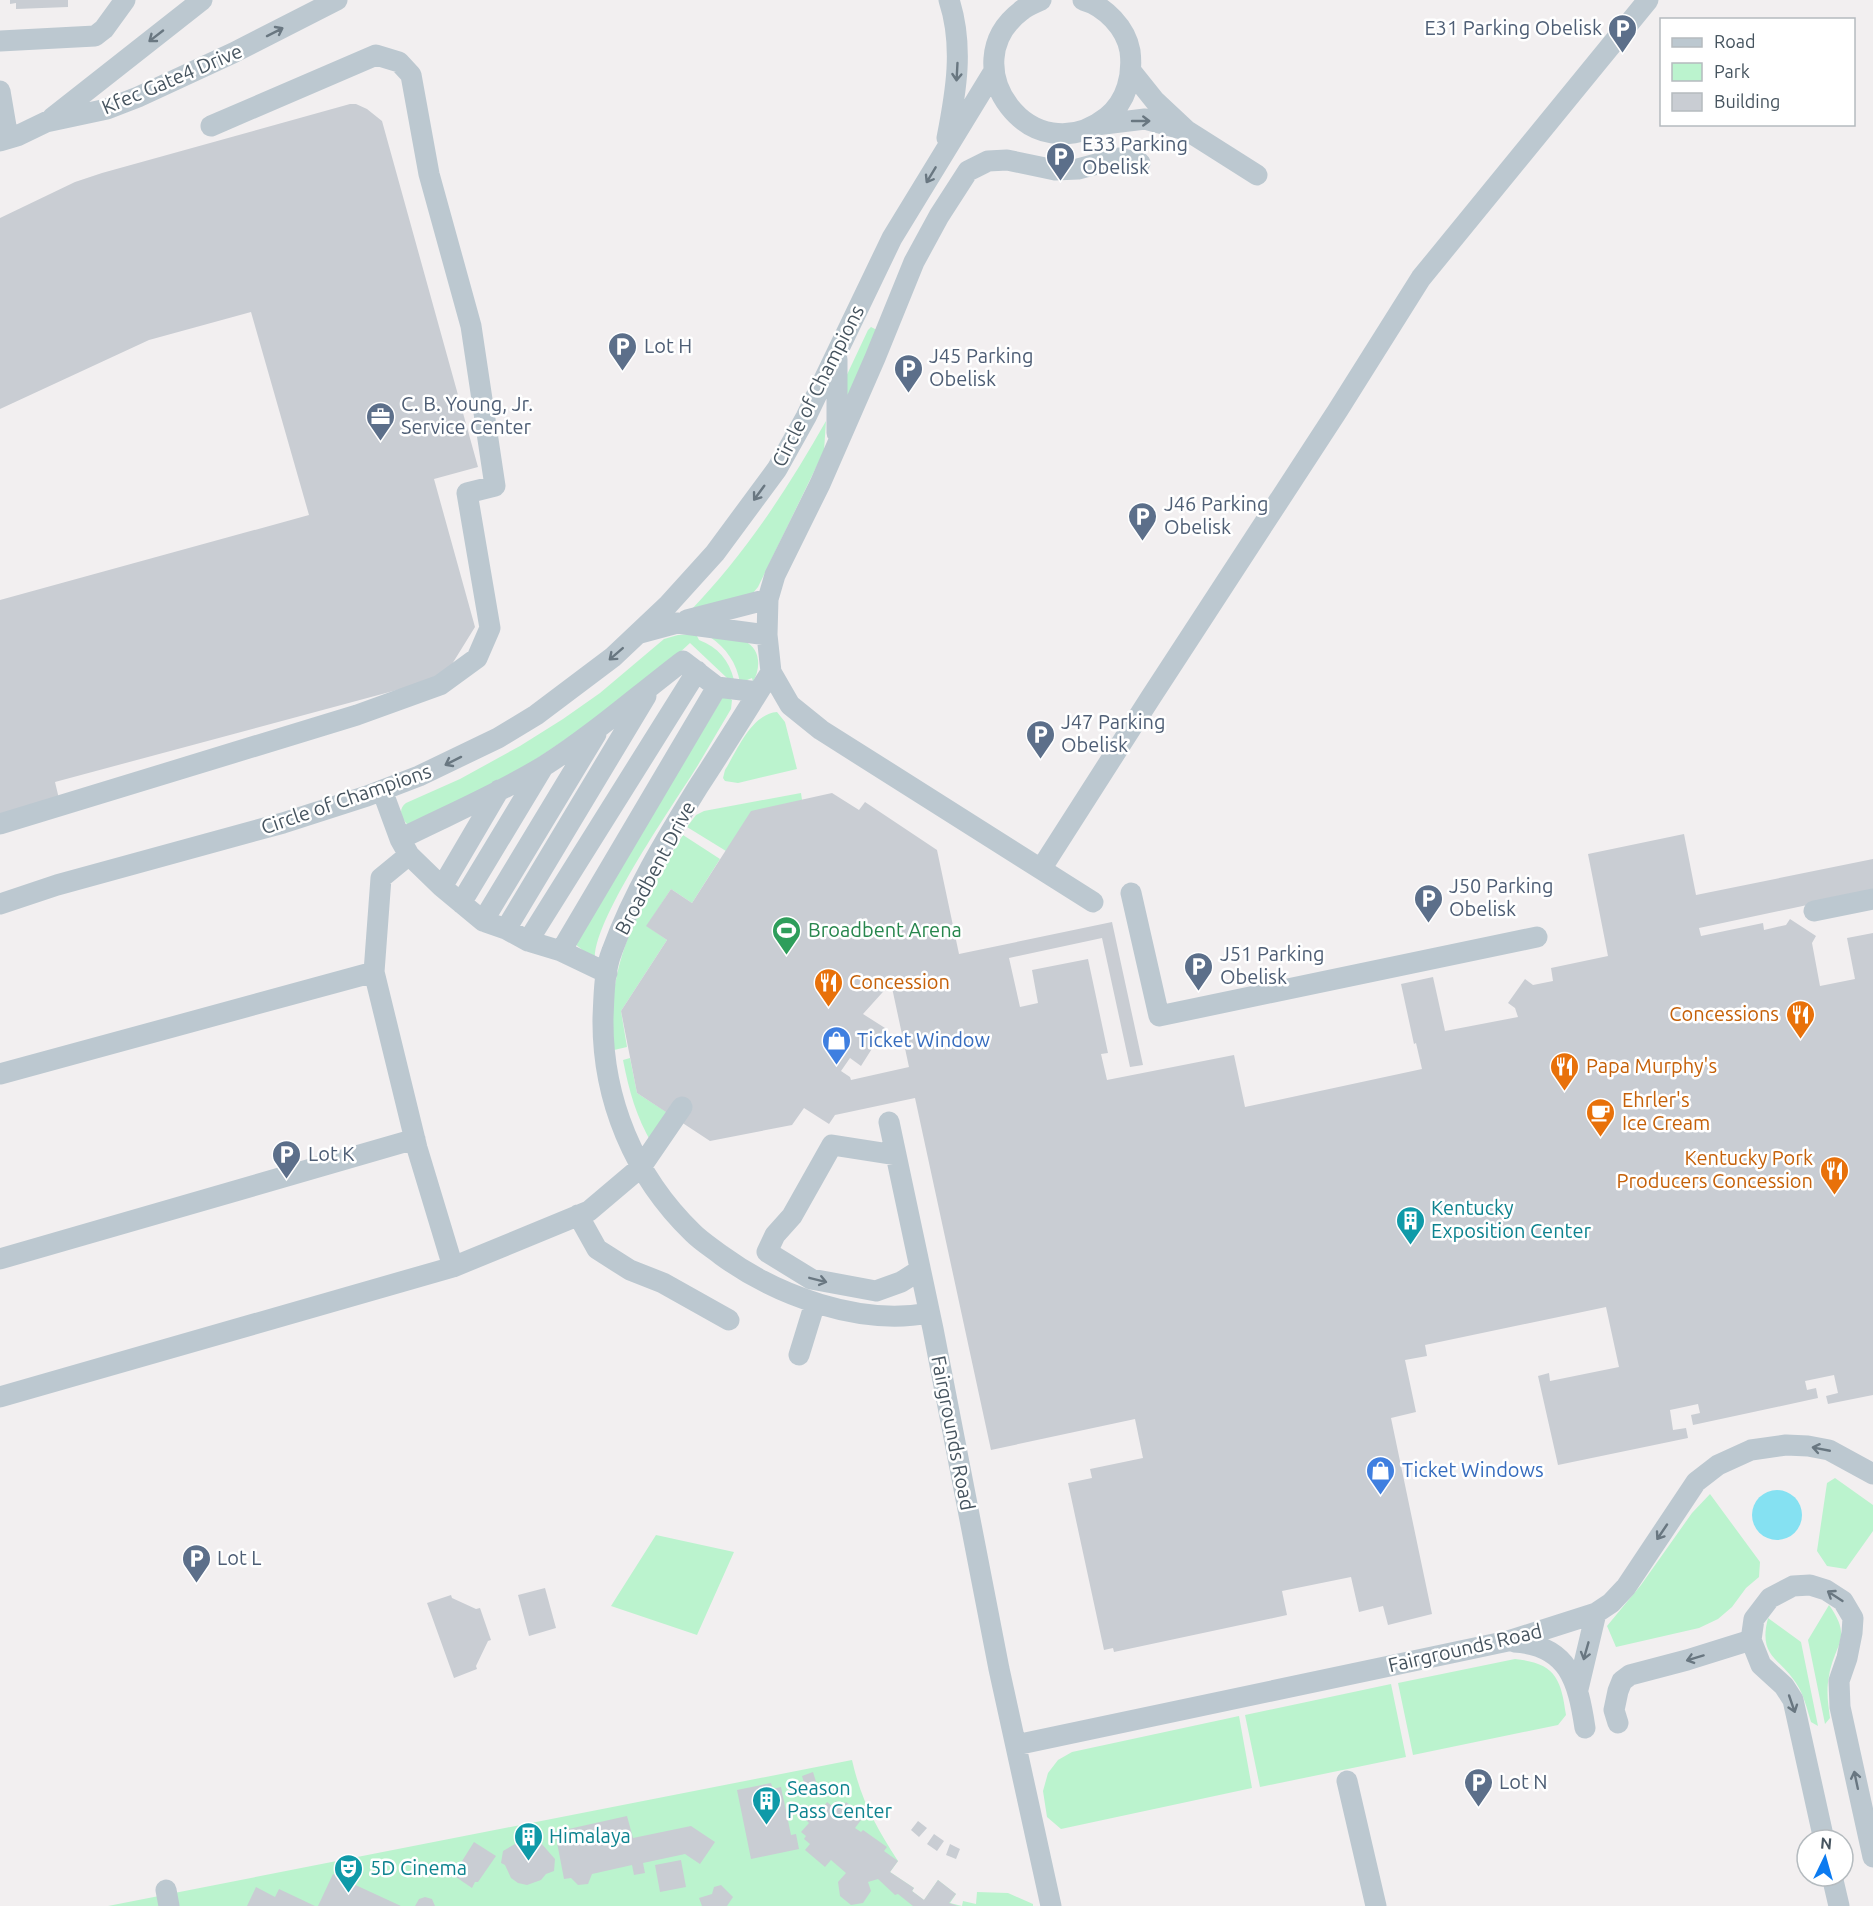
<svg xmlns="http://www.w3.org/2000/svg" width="1873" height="1906" viewBox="0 0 1873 1906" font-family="Ubuntu,sans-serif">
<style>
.green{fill:#bbf3ce}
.water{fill:#85e1f2}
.building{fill:#c9cdd3;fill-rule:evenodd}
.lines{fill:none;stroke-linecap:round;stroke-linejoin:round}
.minor{stroke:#bcc8d0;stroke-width:21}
.oneway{stroke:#697781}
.labels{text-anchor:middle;stroke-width:5;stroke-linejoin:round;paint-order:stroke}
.service-label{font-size:20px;fill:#4e5e75;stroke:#fff;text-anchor:start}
.street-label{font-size:20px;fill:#46545f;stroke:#fff}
.leisure-label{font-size:20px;fill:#27864d;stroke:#fff;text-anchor:start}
.food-label{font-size:20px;fill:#c56008;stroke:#fff;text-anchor:start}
.shop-label{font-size:20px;fill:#366cbe;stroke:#fff;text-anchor:start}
.culture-label{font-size:20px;fill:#0d838f;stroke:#fff;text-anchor:start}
</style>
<rect width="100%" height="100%" fill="#f2eff0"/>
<path class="green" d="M 871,327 L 877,330 L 845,403 L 844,381 L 868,330 Z
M 826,421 L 824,451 L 758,587 L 753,593 L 690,611 C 745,554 787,490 826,421 Z
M 696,634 L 699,640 C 718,647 729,660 734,680 L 727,678 L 690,643 L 653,677 L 609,710 L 517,772 L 408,825 C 402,819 397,810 406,803 L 460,779 L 520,746 L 563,719 L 600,693 L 664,639 L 678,635 Z
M 710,637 C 720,638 734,636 744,641 C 761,648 761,668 753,682 L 752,678 L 740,683 C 737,663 726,648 710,637 Z
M 724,695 L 732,700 L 731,709 C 720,728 709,746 698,765 C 676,801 591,922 595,960 L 575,944 Z
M 777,712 L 785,722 L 797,769 L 738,783 L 725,781 L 723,778 L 725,770 C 737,751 751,714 777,712 Z
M 801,793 L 802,800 L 726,851 L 687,827 L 696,815 L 704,811 Z
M 683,835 L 720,859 L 692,903 L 671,889 L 647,926 L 667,940 L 621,1011 L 627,1047 L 614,1050 C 613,1033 611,1015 613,999 C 620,938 650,886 683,835 Z
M 630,1058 L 637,1093 L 671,1115 L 652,1144 C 636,1116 629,1091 623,1060 Z
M 1835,1478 L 1873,1505 L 1873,1531 L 1846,1569 L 1827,1566 L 1817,1551 L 1827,1483 Z
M 1710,1494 L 1760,1562 L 1759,1577 L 1746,1588 L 1732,1607 L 1718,1619 L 1699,1628 L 1616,1647 L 1607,1626 L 1641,1585 L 1692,1513 Z
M 656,1535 L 734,1552 L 697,1635 L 611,1606 Z
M 1829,1605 C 1853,1639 1835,1642 1829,1676 C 1826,1691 1828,1703 1830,1718 L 1825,1724 L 1808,1640 Z
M 1768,1618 L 1801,1642 L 1818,1726 L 1811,1722 C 1807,1709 1804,1695 1796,1683 C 1779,1657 1758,1657 1768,1618 Z
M 1515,1659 C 1555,1663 1561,1678 1566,1715 L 1558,1725 L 1413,1755 L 1398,1683 Z
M 1391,1684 L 1406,1757 L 1260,1787 L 1245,1715 Z
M 1239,1716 L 1252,1788 L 1061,1829 L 1047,1817 L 1043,1791 L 1048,1773 L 1058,1760 L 1072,1752 Z
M 852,1760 C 861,1800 876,1827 898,1861 L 890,1872 L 914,1888 L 912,1891 L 924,1900 L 938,1880 L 956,1894 L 950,1903 L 962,1906 L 963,1901 L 976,1904 L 977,1892 L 1008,1893 L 1033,1904 L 1033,1906 L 108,1906 Z"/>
<path class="water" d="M1752 1515a25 25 0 1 1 50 0a25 25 0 1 1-50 0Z"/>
<path class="building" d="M 10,0 L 68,0 L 68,7 L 16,9 L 16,3 L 10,4 Z
M 350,104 L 356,104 L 367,109 L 382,121 L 478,467 L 434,479 L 475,627 L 449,669 L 423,683 L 55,782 L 60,803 L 0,820 L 0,600 L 309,515 L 251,312 L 149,340 L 0,409 L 0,218 L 75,182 L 102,173 Z
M 832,793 L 859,810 L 865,802 L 937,850 L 959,954 L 1112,922 L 1143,1065 L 1130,1067 L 1102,938 L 1009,958 L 1020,1007 L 1038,1003 L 1032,970 L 1088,959 L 1108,1053 L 1101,1054 L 1107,1080 L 1234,1055 L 1245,1107 L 1422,1069 L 1416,1043 L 1414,1044 L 1401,984 L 1433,977 L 1445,1031 L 1518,1017 L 1515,1008 L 1508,1003 L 1525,979 L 1533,985 L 1553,981 L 1551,968 L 1608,956 L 1588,854 L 1684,834 L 1696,895 L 1873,859 L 1873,891 L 1699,928 L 1701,936 L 1763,923 L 1764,930 L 1786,925 L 1790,919 L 1816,936 L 1812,943 L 1820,986 L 1855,979 L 1847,938 L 1873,933 L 1873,1395 L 1828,1404 L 1826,1396 L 1838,1393 L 1834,1375 L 1805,1381 L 1807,1390 L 1816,1388 L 1818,1398 L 1693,1425 L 1691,1415 L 1700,1413 L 1698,1404 L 1670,1410 L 1673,1430 L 1686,1428 L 1688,1438 L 1558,1465 L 1538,1376 L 1549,1373 L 1550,1381 L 1619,1367 L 1606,1307 L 1425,1345 L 1427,1356 L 1405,1360 L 1416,1412 L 1391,1418 L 1432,1614 L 1388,1625 L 1383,1606 L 1359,1612 L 1351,1577 L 1282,1591 L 1287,1615 L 1114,1652 L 1113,1648 L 1104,1650 L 1068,1483 L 1092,1478 L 1090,1469 L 1143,1458 L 1135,1419 L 991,1450 L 915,1098 L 835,1115 L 829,1124 L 804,1108 L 792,1125 L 710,1141 L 637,1093 L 621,1011 L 667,940 L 646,926 L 671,889 L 692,903 L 751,811 ZM 891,983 L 909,1067 L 851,1080 L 850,1077 L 841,1071 L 850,1058 L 861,1066 L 885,1028 L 863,1014 Z
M 545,1588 L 556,1628 L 529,1636 L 518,1595 Z
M 451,1595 L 452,1598 L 476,1609 L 480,1608 L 491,1640 L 488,1641 L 476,1666 L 477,1669 L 454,1678 L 427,1603 Z
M 813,1772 L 818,1788 L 807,1792 L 802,1776 Z
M 771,1783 L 773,1789 L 781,1787 L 791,1835 L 796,1834 L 799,1849 L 751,1859 L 737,1790 Z
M 836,1801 L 843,1807 L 846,1802 L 864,1816 L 855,1828 L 861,1832 L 863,1830 L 887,1847 L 884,1851 L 898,1861 L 890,1872 L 914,1888 L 912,1891 L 924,1900 L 938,1880 L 956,1894 L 949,1903 L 958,1906 L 913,1906 L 898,1894 L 895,1895 L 878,1879 L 868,1882 L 871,1891 L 863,1903 L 851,1905 L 840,1896 L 838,1882 L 846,1873 L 831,1860 L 825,1867 L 805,1850 L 810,1844 L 804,1839 L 806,1836 L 801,1832 L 809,1823 L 806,1820 L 817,1805 L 822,1809 L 827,1802 L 832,1806 Z
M 627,1816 L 633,1838 L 691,1826 L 715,1842 L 700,1864 L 685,1854 L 643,1863 L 645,1873 L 634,1875 L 632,1865 L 592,1874 L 588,1884 L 578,1885 L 571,1878 L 564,1879 L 555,1832 Z
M 918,1821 L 927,1828 L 919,1837 L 911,1830 Z
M 934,1834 L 944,1841 L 937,1851 L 927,1844 Z
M 522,1840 L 540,1842 L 555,1859 L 554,1871 L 546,1874 L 541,1880 L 527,1885 L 518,1883 L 511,1878 L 505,1865 L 501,1863 L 503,1851 Z
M 474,1842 L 496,1856 L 478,1882 L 475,1882 L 472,1888 L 450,1873 L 454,1867 L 457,1869 Z
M 950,1844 L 960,1849 L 956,1859 L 946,1855 Z
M 681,1860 L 686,1887 L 660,1892 L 655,1865 Z
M 333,1874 L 349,1882 L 401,1906 L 318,1906 Z
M 721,1885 L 733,1897 L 727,1906 L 702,1906 L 699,1898 L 712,1894 L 714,1887 Z
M 256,1887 L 275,1897 L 279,1889 L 315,1906 L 247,1906 Z
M 425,1897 L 432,1899 L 435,1906 L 415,1906 L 419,1899 Z"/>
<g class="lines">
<path class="minor" d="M 1041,0 C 1035,3 1026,6 1021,11 C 950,65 1032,176 1107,117 C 1127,101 1133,75 1130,51 C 1126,28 1105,6 1083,0
M 0,41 L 95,36 L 104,29 L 125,0
M 1131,71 L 1155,101 L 1186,130 L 1257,175
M 0,91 L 8,138
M 52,118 L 202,0
M 1096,125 L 1145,119 L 1182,129
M 947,138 C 956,92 964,46 949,0
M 0,141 L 17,136 L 46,122 L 107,109 L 138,97 L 233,53 L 337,0
M 837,359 L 837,433
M 687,620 L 768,599
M 640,633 L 677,623 L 767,635
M 771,672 C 747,710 723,749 698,787 C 666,839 633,893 612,951 C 604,971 604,996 603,1018 C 602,1099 634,1176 693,1233 C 701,1241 712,1248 721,1255 C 777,1296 860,1326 929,1313
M 382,790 L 400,839 L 409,855 L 442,887
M 499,790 L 442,887 L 483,921 L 506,929 L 528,941 L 561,951 L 607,973
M 0,824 L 357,715 L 440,685 L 477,658 L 490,628 L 467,493 L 495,486 L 471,326 L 429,174 L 411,75 L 399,62 L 376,55 L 211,126
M 400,839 C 448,815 498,794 544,766 C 593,735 637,696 683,661 L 717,687 L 758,692
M 409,855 L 381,878 L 374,972 L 417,1148 L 453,1267 L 589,1211 L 641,1167 L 682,1107
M 1041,869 L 1151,697 L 1338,410 L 1421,278 L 1648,0
M 1131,893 L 1159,1016 L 1537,937
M 1093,902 L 821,730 L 790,705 L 771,672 L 767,635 L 768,599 L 775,575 L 820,484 L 875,358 L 914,262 L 939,216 L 968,171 L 988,161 L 1007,160 L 1055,170 L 1078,169 L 1119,158 L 1140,163
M 461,903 L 543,767
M 0,904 L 57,885 L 283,823 L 367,796 L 419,776 L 498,738 L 536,715 L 613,657 L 667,606 L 715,553 L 777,469 L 806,417 L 892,238 L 994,71
M 1814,911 L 1873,899
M 483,921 L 596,734
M 506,929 L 646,696
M 528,941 L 697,671
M 561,951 L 717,687
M 0,1074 L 374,972
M 889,1122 L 933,1329 L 999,1669 L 1051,1906
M 896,1155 L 832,1145 L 792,1216 L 775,1235 L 767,1252 L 811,1279 L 876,1291 L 901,1282 L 920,1270
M 578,1215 L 597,1249 L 630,1270 L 663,1283 L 729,1320
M 0,1259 L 415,1139
M 799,1355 L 815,1303
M 0,1397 L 453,1267
M 1514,1642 C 1569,1645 1578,1682 1585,1728
M 1578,1689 L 1596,1613
M 1618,1723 L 1614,1710 L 1618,1691 L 1622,1681 L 1630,1675 L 1687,1660 L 1751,1640
M 1016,1745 L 1508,1641 L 1596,1613 L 1611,1603 L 1626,1587 L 1696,1482 L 1718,1465 L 1751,1450 L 1786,1445 L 1808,1446 L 1829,1450 L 1873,1474
M 1347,1781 L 1376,1906
M 1824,1840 L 1793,1700 L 1784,1686 L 1761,1665 L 1751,1640 L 1754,1619 L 1770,1598 L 1793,1586 L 1810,1585 L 1826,1590 L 1843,1601 L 1853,1618 L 1852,1633 L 1847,1658 L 1839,1681 L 1840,1707 L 1873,1857
M 1832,1876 L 1839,1906
M 166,1890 L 169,1906"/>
</g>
<defs><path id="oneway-shaft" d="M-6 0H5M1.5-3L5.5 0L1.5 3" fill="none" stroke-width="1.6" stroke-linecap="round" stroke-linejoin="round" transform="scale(1.5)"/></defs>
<g class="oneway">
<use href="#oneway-shaft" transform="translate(275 32) rotate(-27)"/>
<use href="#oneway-shaft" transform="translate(156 36) rotate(142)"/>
<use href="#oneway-shaft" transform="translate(957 72) rotate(93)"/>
<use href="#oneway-shaft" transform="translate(1141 121)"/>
<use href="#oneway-shaft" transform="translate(931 175) rotate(121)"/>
<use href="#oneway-shaft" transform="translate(759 493) rotate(126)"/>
<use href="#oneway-shaft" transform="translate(616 654) rotate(139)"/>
<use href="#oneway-shaft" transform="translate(453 761) rotate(153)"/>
<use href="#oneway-shaft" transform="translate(818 1280) rotate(14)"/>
<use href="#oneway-shaft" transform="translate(1821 1449) rotate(-169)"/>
<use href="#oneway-shaft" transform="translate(1662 1532) rotate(124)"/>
<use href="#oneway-shaft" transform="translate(1835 1596) rotate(-147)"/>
<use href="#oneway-shaft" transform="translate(1586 1651) rotate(106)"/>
<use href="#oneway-shaft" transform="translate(1695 1658) rotate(163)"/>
<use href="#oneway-shaft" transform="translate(1792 1704) rotate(71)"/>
<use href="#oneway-shaft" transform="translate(1856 1780) rotate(-102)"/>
</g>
<defs>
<symbol id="parking-pin" viewBox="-11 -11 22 30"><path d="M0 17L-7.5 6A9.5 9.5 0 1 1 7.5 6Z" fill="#5c6f8a" stroke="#fff"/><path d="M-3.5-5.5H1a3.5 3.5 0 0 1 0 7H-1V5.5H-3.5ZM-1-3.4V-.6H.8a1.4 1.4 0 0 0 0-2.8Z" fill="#fff"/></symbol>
<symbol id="office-pin" viewBox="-11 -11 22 30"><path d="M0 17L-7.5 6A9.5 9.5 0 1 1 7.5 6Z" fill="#5c6f8a" stroke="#fff"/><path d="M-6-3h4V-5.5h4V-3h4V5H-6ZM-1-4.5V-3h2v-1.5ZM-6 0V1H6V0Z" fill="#fff"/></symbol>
<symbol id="stadium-pin" viewBox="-11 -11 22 30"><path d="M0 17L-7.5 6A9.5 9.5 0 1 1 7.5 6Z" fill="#2e9e5b" stroke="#fff"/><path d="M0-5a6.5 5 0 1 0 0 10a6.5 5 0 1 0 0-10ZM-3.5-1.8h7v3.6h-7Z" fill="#fff"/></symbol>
<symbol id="restaurant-pin" viewBox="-11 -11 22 30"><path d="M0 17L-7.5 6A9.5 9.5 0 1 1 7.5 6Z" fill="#e8710a" stroke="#fff"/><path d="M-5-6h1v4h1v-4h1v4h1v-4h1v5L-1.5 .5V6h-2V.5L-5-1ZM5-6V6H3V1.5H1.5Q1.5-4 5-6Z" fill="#fff"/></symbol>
<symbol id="shop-pin" viewBox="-11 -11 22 30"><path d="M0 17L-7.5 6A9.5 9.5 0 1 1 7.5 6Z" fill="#3f7fe0" stroke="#fff"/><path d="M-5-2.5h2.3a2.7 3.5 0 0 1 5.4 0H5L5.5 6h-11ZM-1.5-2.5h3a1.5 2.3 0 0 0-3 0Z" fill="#fff"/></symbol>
<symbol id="cafe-pin" viewBox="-11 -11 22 30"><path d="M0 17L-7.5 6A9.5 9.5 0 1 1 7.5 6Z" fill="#e8710a" stroke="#fff"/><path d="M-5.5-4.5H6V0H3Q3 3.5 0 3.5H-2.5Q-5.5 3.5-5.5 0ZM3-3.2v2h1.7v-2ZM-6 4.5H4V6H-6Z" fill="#fff"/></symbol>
<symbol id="building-pin" viewBox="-11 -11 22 30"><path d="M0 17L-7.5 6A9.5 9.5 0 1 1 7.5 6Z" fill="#0f9aa8" stroke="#fff"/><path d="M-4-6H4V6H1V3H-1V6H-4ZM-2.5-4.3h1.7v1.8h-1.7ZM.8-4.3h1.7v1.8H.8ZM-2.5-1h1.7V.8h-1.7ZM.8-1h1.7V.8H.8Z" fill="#fff"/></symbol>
<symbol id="theatre-pin" viewBox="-11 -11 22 30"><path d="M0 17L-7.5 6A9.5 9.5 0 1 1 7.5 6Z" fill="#0f9aa8" stroke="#fff"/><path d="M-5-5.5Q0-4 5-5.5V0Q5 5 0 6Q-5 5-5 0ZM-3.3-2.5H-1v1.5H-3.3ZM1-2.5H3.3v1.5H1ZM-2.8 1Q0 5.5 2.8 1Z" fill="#fff"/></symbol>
</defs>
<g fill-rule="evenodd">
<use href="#parking-pin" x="1606" y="12" width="33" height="45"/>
<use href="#parking-pin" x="1044" y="140" width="33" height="45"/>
<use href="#parking-pin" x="606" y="330" width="33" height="45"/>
<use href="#parking-pin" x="892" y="352" width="33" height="45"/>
<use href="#office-pin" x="364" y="400" width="33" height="45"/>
<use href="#parking-pin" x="1126" y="500" width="33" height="45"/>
<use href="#parking-pin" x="1024" y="718" width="33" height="45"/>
<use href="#parking-pin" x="1412" y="882" width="33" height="45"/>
<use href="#stadium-pin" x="770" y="914" width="33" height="45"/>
<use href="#parking-pin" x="1182" y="950" width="33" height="45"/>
<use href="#restaurant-pin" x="812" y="966" width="33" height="45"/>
<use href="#restaurant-pin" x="1784" y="998" width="33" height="45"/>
<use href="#shop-pin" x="820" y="1024" width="33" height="45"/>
<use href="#restaurant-pin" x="1548" y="1050" width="33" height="45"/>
<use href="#cafe-pin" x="1584" y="1096" width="33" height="45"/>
<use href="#parking-pin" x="270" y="1138" width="33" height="45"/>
<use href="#restaurant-pin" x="1818" y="1154" width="33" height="45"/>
<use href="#building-pin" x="1394" y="1204" width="33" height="45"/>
<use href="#shop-pin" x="1364" y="1454" width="33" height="45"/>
<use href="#parking-pin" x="180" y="1542" width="33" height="45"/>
<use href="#parking-pin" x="1462" y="1766" width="33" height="45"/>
<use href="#building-pin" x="750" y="1784" width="33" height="45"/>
<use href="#building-pin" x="512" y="1820" width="33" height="45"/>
<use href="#theatre-pin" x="332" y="1852" width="33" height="45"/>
</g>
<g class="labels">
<g class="service-label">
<text x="1602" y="35" text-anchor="end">E31 Parking Obelisk</text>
<text x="1082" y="151">E33 Parking<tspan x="1082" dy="23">Obelisk</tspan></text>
<text x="644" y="353">Lot H</text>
<text x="929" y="363">J45 Parking<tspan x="929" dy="23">Obelisk</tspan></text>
<text x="401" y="411">C. B. Young, Jr.<tspan x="401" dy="23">Service Center</tspan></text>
<text x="1164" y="511">J46 Parking<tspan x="1164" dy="23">Obelisk</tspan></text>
<text x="1061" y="729">J47 Parking<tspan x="1061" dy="23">Obelisk</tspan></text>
<text x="1449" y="893">J50 Parking<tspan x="1449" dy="23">Obelisk</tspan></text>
<text x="1220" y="961">J51 Parking<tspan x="1220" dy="23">Obelisk</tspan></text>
<text x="308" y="1161">Lot K</text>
<text x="217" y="1565">Lot L</text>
<text x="1499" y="1789">Lot N</text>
</g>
<g class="street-label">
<text transform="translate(172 79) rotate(-23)" y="7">Kfec Gate4 Drive</text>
<text transform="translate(818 386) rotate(-63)" y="7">Circle of Champions</text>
<text transform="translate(346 799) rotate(-19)" y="7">Circle of Champions</text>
<text transform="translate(655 868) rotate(-62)" y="7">Broadbent Drive</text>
<text transform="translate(953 1433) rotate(79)" y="7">Fairgrounds Road</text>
<text transform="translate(1465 1648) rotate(-13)" y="7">Fairgrounds Road</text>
</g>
<g class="leisure-label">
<text x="808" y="937">Broadbent Arena</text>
</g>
<g class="food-label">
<text x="849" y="989">Concession</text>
<text x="1779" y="1021" text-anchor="end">Concessions</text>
<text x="1586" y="1073">Papa Murphy's</text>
<text x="1622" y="1107">Ehrler's<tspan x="1622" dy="23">Ice Cream</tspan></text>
<text x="1813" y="1165" text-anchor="end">Kentucky Pork<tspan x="1813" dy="23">Producers Concession</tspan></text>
</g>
<g class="shop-label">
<text x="857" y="1047">Ticket Window</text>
<text x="1402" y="1477">Ticket Windows</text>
</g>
<g class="culture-label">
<text x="1431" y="1215">Kentucky<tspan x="1431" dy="23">Exposition Center</tspan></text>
<text x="787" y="1795">Season<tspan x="787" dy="23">Pass Center</tspan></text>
<text x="549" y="1843">Himalaya</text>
<text x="370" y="1875">5D Cinema</text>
</g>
</g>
<rect x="1660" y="18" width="195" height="108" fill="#ffffff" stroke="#b5bbbf" stroke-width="1.5"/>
<rect x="1672" y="38" width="30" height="9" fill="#bcc8d0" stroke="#b5bbbf" stroke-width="1.5"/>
<text x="1714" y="48" font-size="18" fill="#46545f">Road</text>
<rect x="1672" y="63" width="30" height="18" fill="#bbf3ce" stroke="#b5bbbf" stroke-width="1.5"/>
<text x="1714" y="78" font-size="18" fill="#46545f">Park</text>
<rect x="1672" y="93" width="30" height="18" fill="#c9cdd3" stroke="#b5bbbf" stroke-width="1.5"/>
<text x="1714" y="108" font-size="18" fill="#46545f">Building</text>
<g transform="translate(1825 1858) rotate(5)"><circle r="28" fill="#ffffff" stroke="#b5bbbf" stroke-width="1.5"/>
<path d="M0-4.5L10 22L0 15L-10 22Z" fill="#0c7bf0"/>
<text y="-9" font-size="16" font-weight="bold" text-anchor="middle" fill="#46545f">N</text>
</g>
</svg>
